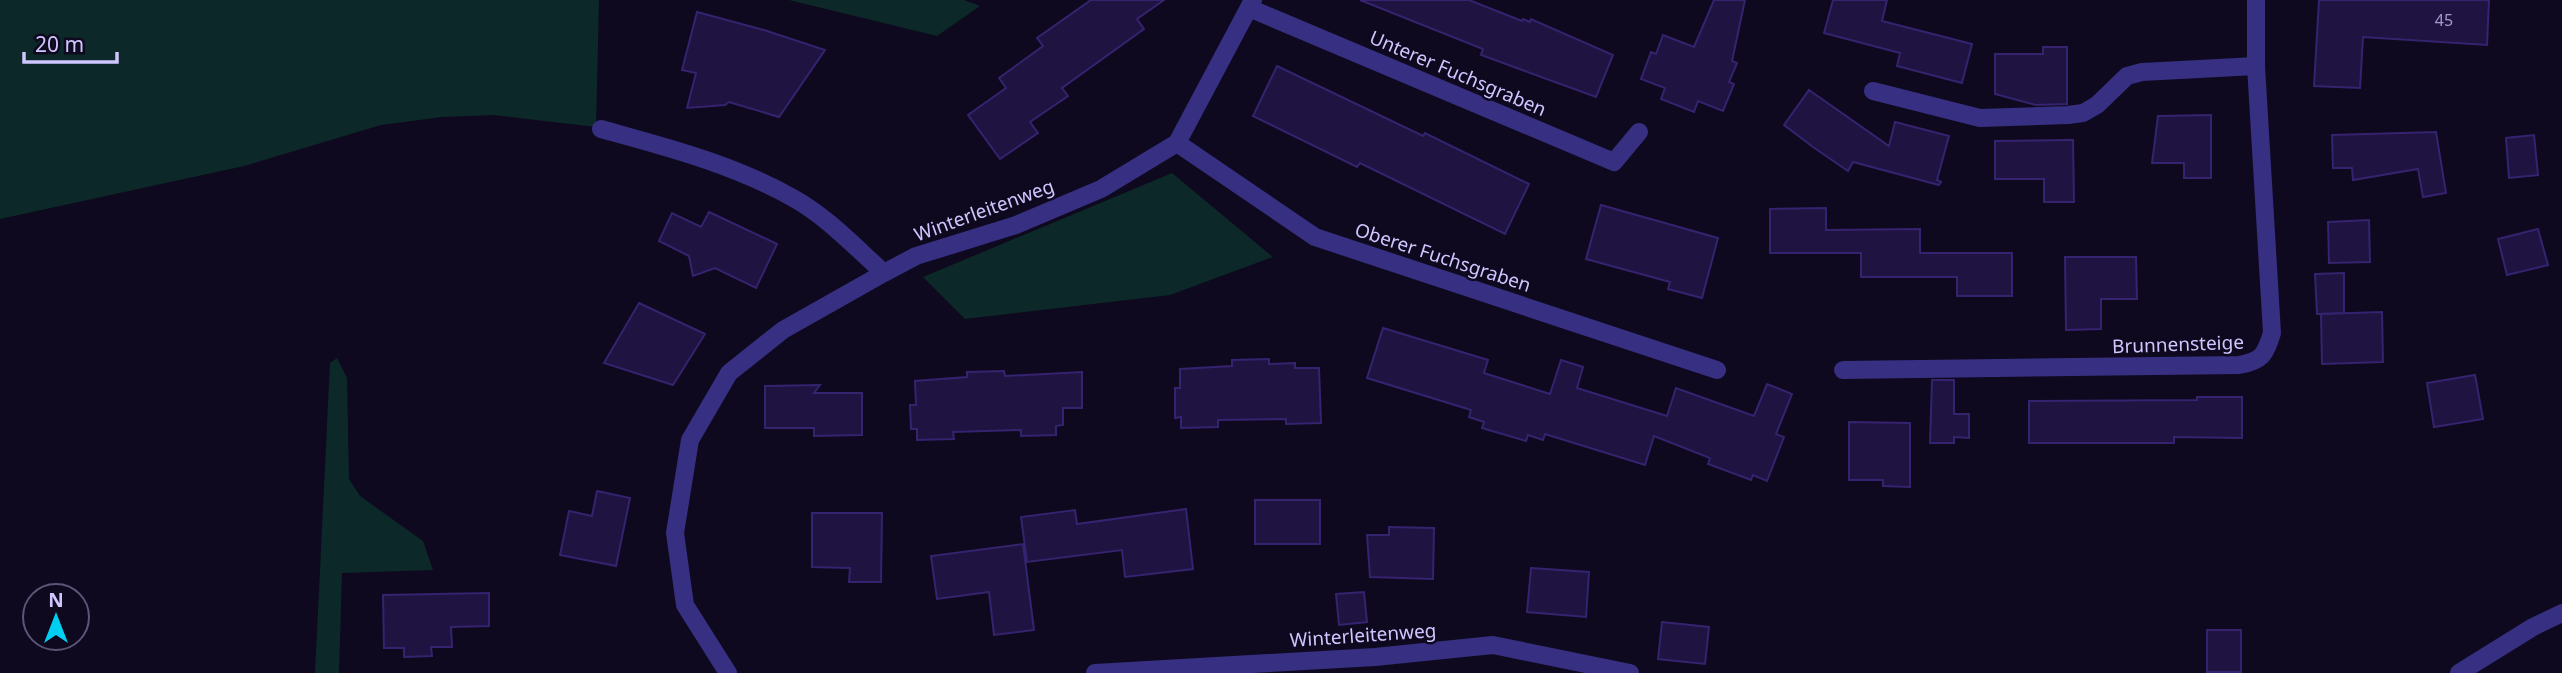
<svg xmlns="http://www.w3.org/2000/svg" width="2562" height="673" viewBox="0 0 2562 673" font-family="'Noto Sans',sans-serif">
<style>
.green{fill:#0c2828}
.building{fill:#1f1341;stroke:#35236f;stroke-width:2}
.lines{fill:none;stroke-linecap:round;stroke-linejoin:round}
.minor{stroke:#362f82;stroke-width:18}
.labels{text-anchor:middle;stroke-width:5;stroke-linejoin:round;paint-order:stroke}
.number-label{font-size:16px;fill:#a399d0}
.street-label{font-size:19px;fill:#cfc6ff;stroke:#0e091e}
</style>
<rect width="100%" height="100%" fill="#0e091e"/>
<path class="green" d="M 0,0 L 599,0 L 596,127 L 494,115 L 442,117 L 381,125 L 244,166 L 0,219 Z
M 789,0 L 964,0 L 980,6 L 937,36 Z
M 1172,173 L 1273,257 L 1170,295 L 965,319 L 923,277 Z
M 337,358 L 347,378 L 349,479 L 360,496 L 423,541 L 433,570 L 342,573 L 339,673 L 315,673 L 330,363 Z"/>
<path class="building" d="M 1091,0 L 1164,0 L 1137,19 L 1144,29 L 1062,88 L 1068,96 L 1030,122 L 1038,133 L 1000,159 L 968,115 L 1006,88 L 999,78 L 1043,46 L 1037,38 Z
M 1360,0 L 1469,0 L 1522,21 L 1523,19 L 1530,22 L 1531,19 L 1613,55 L 1596,97 L 1481,55 L 1483,49 Z
M 1714,0 L 1745,0 L 1732,61 L 1737,63 L 1729,82 L 1734,84 L 1723,111 L 1698,101 L 1694,112 L 1661,99 L 1665,88 L 1641,79 L 1651,52 L 1656,54 L 1663,35 L 1694,47 Z
M 1833,0 L 1887,0 L 1882,21 L 1972,44 L 1962,83 L 1897,66 L 1900,53 L 1824,33 Z
M 2319,0 L 2489,0 L 2487,45 L 2363,37 L 2360,88 L 2314,86 Z
M 697,12 L 764,30 L 825,50 L 779,117 L 729,102 L 725,105 L 687,108 L 696,73 L 682,70 Z
M 2043,47 L 2067,47 L 2067,104 L 2036,105 L 1995,94 L 1995,54 L 2043,54 Z
M 1277,66 L 1423,136 L 1425,133 L 1529,184 L 1505,234 L 1360,163 L 1357,167 L 1253,116 Z
M 1809,90 L 1889,146 L 1895,122 L 1949,136 L 1937,180 L 1941,182 L 1939,185 L 1853,162 L 1848,171 L 1813,147 L 1784,125 Z
M 2211,115 L 2211,178 L 2184,178 L 2184,163 L 2152,163 L 2158,116 Z
M 2436,132 L 2446,193 L 2423,197 L 2418,169 L 2353,180 L 2352,168 L 2333,168 L 2332,135 Z
M 2534,135 L 2538,175 L 2509,178 L 2506,138 Z
M 2067,140 L 2073,140 L 2074,202 L 2044,202 L 2044,179 L 1995,179 L 1995,141 Z
M 1601,205 L 1718,238 L 1702,298 L 1668,289 L 1670,282 L 1586,259 Z
M 1826,208 L 1826,230 L 1920,229 L 1920,253 L 2012,253 L 2012,296 L 1957,296 L 1957,277 L 1861,277 L 1861,253 L 1770,253 L 1770,209 Z
M 709,212 L 777,244 L 756,288 L 715,268 L 693,276 L 689,256 L 659,241 L 672,213 L 701,227 Z
M 2369,220 L 2370,262 L 2329,263 L 2328,222 Z
M 2538,229 L 2548,265 L 2507,275 L 2498,239 Z
M 2065,257 L 2136,257 L 2137,299 L 2101,299 L 2101,329 L 2066,330 Z
M 2344,273 L 2344,313 L 2317,314 L 2315,274 Z
M 639,303 L 705,334 L 673,385 L 604,363 Z
M 2382,312 L 2383,362 L 2322,364 L 2321,314 Z
M 1383,328 L 1488,360 L 1484,373 L 1550,394 L 1561,360 L 1583,367 L 1577,388 L 1667,416 L 1676,388 L 1754,416 L 1767,384 L 1792,394 L 1776,434 L 1784,437 L 1767,481 L 1753,475 L 1751,480 L 1708,464 L 1710,458 L 1654,436 L 1645,465 L 1545,434 L 1543,440 L 1528,435 L 1526,441 L 1482,428 L 1484,422 L 1469,417 L 1471,410 L 1367,378 Z
M 1269,359 L 1269,364 L 1295,363 L 1295,368 L 1319,368 L 1321,423 L 1286,424 L 1286,419 L 1218,420 L 1218,427 L 1181,428 L 1181,417 L 1175,418 L 1175,388 L 1180,388 L 1180,369 L 1232,366 L 1232,360 Z
M 1004,371 L 1005,376 L 1082,372 L 1082,408 L 1063,408 L 1063,425 L 1056,426 L 1056,435 L 1021,436 L 1021,430 L 953,432 L 954,439 L 917,440 L 917,429 L 911,429 L 910,405 L 916,405 L 915,381 L 967,377 L 967,372 Z
M 2475,375 L 2483,419 L 2434,427 L 2427,383 Z
M 1932,380 L 1954,380 L 1954,414 L 1969,414 L 1969,438 L 1954,437 L 1954,443 L 1930,443 Z
M 820,385 L 814,393 L 862,393 L 862,435 L 814,436 L 814,428 L 765,428 L 765,386 Z
M 2197,397 L 2242,397 L 2242,438 L 2174,437 L 2174,443 L 2029,443 L 2029,401 L 2197,400 Z
M 1849,422 L 1910,423 L 1910,487 L 1883,486 L 1883,480 L 1849,480 Z
M 597,491 L 630,498 L 616,566 L 560,555 L 569,511 L 592,516 Z
M 1255,500 L 1320,500 L 1320,544 L 1255,544 Z
M 1186,509 L 1193,569 L 1125,577 L 1122,550 L 1027,562 L 1021,517 L 1075,510 L 1077,524 Z
M 812,513 L 882,513 L 881,582 L 849,582 L 850,568 L 812,567 Z
M 1389,527 L 1434,528 L 1433,579 L 1370,577 L 1367,535 L 1389,535 Z
M 1023,544 L 1034,630 L 994,635 L 989,592 L 937,599 L 931,556 Z
M 1531,568 L 1589,572 L 1586,617 L 1527,612 Z
M 1364,592 L 1367,622 L 1339,625 L 1336,594 Z
M 489,593 L 489,626 L 451,627 L 452,647 L 431,647 L 432,656 L 404,657 L 404,648 L 384,648 L 383,595 Z
M 1662,622 L 1709,627 L 1705,664 L 1658,659 Z
M 2207,630 L 2241,630 L 2241,672 L 2207,672 Z"/>
<g class="lines">
<path class="minor" d="M 1249,8 L 1614,162 L 1639,132
M 1873,91 L 1980,118 L 2068,115 L 2083,113 L 2097,105 L 2127,76 L 2142,72 L 2256,66
M 601,129 C 666,147 733,164 793,198 C 826,216 855,247 884,273
M 1177,143 L 1315,237 L 1717,370
M 1843,370 L 2239,365 C 2262,361 2265,355 2272,333 L 2256,66 L 2256,0
M 728,673 L 685,605 L 675,533 L 690,440 L 729,373 L 783,330 L 884,273 L 916,256 L 1016,225 L 1101,189 L 1177,143 L 1253,0
M 1095,673 L 1375,657 L 1493,645 L 1630,673
M 2459,673 L 2533,627 L 2562,613"/>
</g>
<g class="labels">
<g class="number-label">
<text x="2444" y="26">45</text>
</g>
<g class="street-label">
<text transform="translate(1458 73) rotate(23)" y="7">Unterer Fuchsgraben</text>
<text transform="translate(984 210) rotate(-20)" y="7">Winterleitenweg</text>
<text transform="translate(1443 257) rotate(18)" y="7">Oberer Fuchsgraben</text>
<text transform="translate(2178 344) rotate(-2)" y="7">Brunnensteige</text>
<text transform="translate(1363 635) rotate(-4)" y="7">Winterleitenweg</text>
</g>
</g>
<g transform="translate(56 617)"><circle r="33" fill="#0e091e" stroke="#5b5578" stroke-width="2"/>
<path d="M0-5L12 26L0 18L-12 26Z" fill="#00cff1"/>
<text y="-10" font-size="19" font-weight="bold" text-anchor="middle" fill="#cfc6ff">N</text>
</g>
<path d="M24 52v10h93v-10" fill="none" stroke="#cfc6ff" stroke-width="3.5"/>
<text x="35" y="52" font-size="21" fill="#cfc6ff" stroke="#0e091e" stroke-width="5" paint-order="stroke">20 m</text>
</svg>
